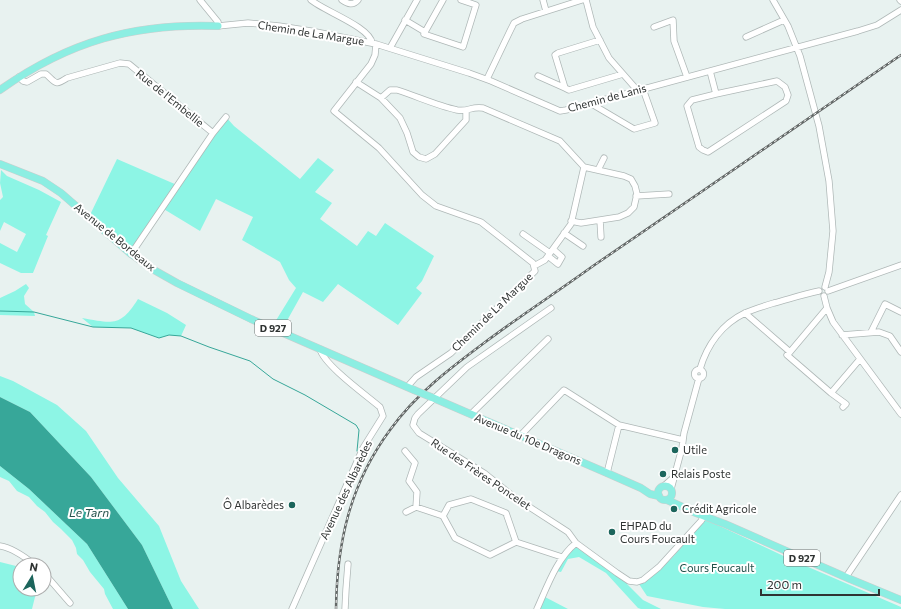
<svg xmlns="http://www.w3.org/2000/svg" width="901" height="609" viewBox="0 0 901 609" font-family="Commissioner,sans-serif">
<style>
.green{fill:#8df5e5}
.water{fill:#37a799}
.lines{fill:none;stroke-linecap:round;stroke-linejoin:round}
.stream{stroke:#37a799;stroke-width:1}
.minor-casing{stroke:#afb8b7;stroke-width:7}
.major-casing{stroke:#cdcece;stroke-width:8}
.minor{stroke:#fff;stroke-width:5.5}
.major{stroke:#8ceee2;stroke-width:7}
.rail-casing{stroke:#626766;stroke-width:2.5}
.rail{stroke:#fff;stroke-width:1;stroke-dasharray:3;stroke-linecap:butt}
.major-bridge-casing{stroke:#cdcece;stroke-width:8;stroke-linecap:butt}
.major-bridge{stroke:#8ceee2;stroke-width:7}
.poi-dot{fill:#1c655c;stroke:#fff;stroke-width:1.5}
.labels{text-anchor:middle;stroke-width:4;stroke-linejoin:round;paint-order:stroke}
.shield{fill:#fff;stroke:#6d7070;stroke-width:1}
.shield-label{font-size:10px;font-weight:bold;fill:#2f3332}
.street-label{font-size:11px;fill:#2f3332;stroke:#fff}
.poi-label{font-size:11px;fill:#2f3332;stroke:#fff;text-anchor:start}
.park-label{font-size:11px;fill:#22514a;stroke:#fff}
.water-label{font-size:12px;font-style:italic;fill:#25544e;stroke:#fff}
</style>
<rect width="100%" height="100%" fill="#e8f2f0"/>
<path class="green" d="M 226,117 L 234,126 L 300,179 L 318,158 L 334,170 L 315,192 L 332,203 L 320,219 L 357,246 L 368,231 L 376,236 L 385,223 L 434,256 L 422,281 L 416,288 L 422,293 L 398,325 L 338,284 L 323,302 L 303,292 L 284,326 L 275,322 L 296,288 L 289,280 L 280,262 L 242,240 L 253,217 L 216,199 L 200,231 L 162,208 L 131,254 L 89,217 L 117,159 L 177,185 Z
M 1,170 L 7,176 L 39,190 L 61,202 L 46,235 L 48,236 L 33,273 L 21,273 L 0,263 L 0,243 L 17,252 L 26,234 L 4,222 L 0,231 L 0,200 L 3,197 L 0,183 Z
M 26,284 L 29,288 L 24,296 L 25,304 L 34,312 L 35,316 L 0,315 L 0,298 L 15,291 Z
M 138,299 L 167,313 L 186,325 L 181,336 L 169,335 L 159,338 L 131,328 L 93,327 L 82,318 C 112,323 120,328 138,299 Z
M 0,376 L 13,381 L 57,405 L 86,431 L 118,478 L 159,526 L 181,581 L 199,609 L 173,609 L 142,545 L 91,477 L 30,412 L 0,397 Z
M 0,466 L 29,489 L 87,544 L 128,609 L 113,609 L 105,594 L 104,589 L 90,572 L 83,560 L 77,554 L 76,548 L 72,540 L 61,529 L 53,522 L 45,512 L 37,506 L 29,497 L 17,491 L 9,481 L 0,477 Z
M 705,519 L 792,560 L 901,607 L 901,609 L 725,609 L 703,607 L 647,596 L 639,584 C 666,570 685,542 705,519 Z
M 576,543 L 629,581 L 627,584 L 643,600 L 661,609 L 641,609 L 638,608 L 606,573 L 579,557 L 568,559 L 561,572 L 556,571 Z
M 0,562 L 20,567 L 20,589 L 37,589 L 32,609 L 0,609 Z
M 545,597 L 568,609 L 537,609 Z"/>
<path class="water" d="M 0,397 L 30,412 L 91,477 L 142,545 L 173,609 L 128,609 L 87,544 L 29,489 L 0,466 Z"/>
<g class="lines">
<path class="stream" d="M 0,311 L 34,312 L 93,327 L 131,328 L 159,338 L 169,335 L 181,336 L 209,347 L 250,361 L 273,379 L 305,395 L 356,425 L 359,430 L 357,451"/>
<defs>
<path id="minor" d="M 200,0 L 218,22 L 218,26 L 248,23 L 279,26 L 311,31 L 376,44 L 469,73 L 491,81 L 560,111 L 566,110 L 858,31 L 877,25 L 901,10
M 311,0 C 324,11 370,27 372,43
M 342,0 C 348,4 353,6 358,0
M 543,0 L 546,11
M 586,0 L 593,27 L 609,58 L 638,91
M 773,0 L 788,26 L 800,56 L 819,126 L 829,181 L 833,231 L 829,272 L 825,287
M 900,0 L 901,1
M 405,20 L 425,32 L 424,34 L 463,47 L 476,5 L 461,0
M 654,27 L 673,20 L 674,41 L 687,77
M 425,32 L 443,0
M 746,37 L 784,20
M 600,40 L 558,53 L 555,55 L 565,88 L 569,90 L 623,74
M 376,44 L 375,55 L 371,64 L 334,111 L 379,148 L 422,195 L 436,206 L 481,222 L 533,263 L 535,271 L 451,353 L 416,377 L 407,387
M 390,48 L 417,0
M 710,71 L 716,94 L 692,100 L 687,106 L 699,147 L 703,150 L 708,152 L 786,101 L 788,95 L 785,87 L 777,81 L 716,94
M 538,76 L 565,88
M 19,77 L 23,81 L 27,82 L 41,74 L 46,74 C 56,83 55,86 67,78 L 120,63 L 129,64 L 213,133
M 487,79 L 510,31 L 514,23 L 522,19 L 582,0
M 356,82 L 381,98 L 400,118 L 407,133 L 413,152 L 419,157 L 426,159 L 435,154 L 466,120 L 466,111
M 381,98 L 390,90 L 397,90 C 416,96 438,106 457,110 C 469,112 471,106 483,108 L 560,141 L 584,167 L 571,224 L 545,260 L 534,266
M 590,103 L 634,129 L 655,123 L 643,89
M 598,170 L 604,158
M 636,196 L 669,194
M 600,220 L 601,237
M 571,221 L 581,223 L 619,217 L 628,213 L 634,207 L 637,194 L 635,186 L 631,179 L 624,176 L 584,167
M 564,233 L 583,246
M 523,234 L 550,253
M 131,254 L 213,133 L 226,117
M 548,256 L 558,264 L 562,257 L 553,249
M 828,291 L 901,265
M 824,296 L 827,308 L 833,322 L 901,414
M 551,308 L 467,367 L 418,414 L 415,418 L 413,425 L 419,433 L 484,473 L 514,497 L 568,532 L 576,543 L 617,573 L 629,581 L 637,582 L 643,580 L 659,567 L 701,521 L 704,516
M 745,313 L 790,352 L 827,308
M 871,332 L 885,304 L 901,312
M 842,335 L 879,332 L 890,336 L 901,352
M 790,352 L 787,355 L 831,393 L 860,359
M 700,369 C 707,345 722,324 745,313 C 754,309 764,306 774,303 C 789,299 804,294 819,291
M694.5 374a4.5 4.5 0 1 1 9 0a4.5 4.5 0 1 1-9 0Z
M 831,393 L 846,404 L 843,407
M 471,414 L 548,339
M 520,436 L 564,390 L 619,425 L 683,440
M 405,451 L 415,463 L 409,481 L 417,492 L 416,507 L 406,512
M 607,473 L 619,425
M 665,485 L 673,478
M 671,489 L 682,448 L 684,433 L 699,378
M 416,507 L 443,516 L 449,505 L 471,499 L 506,513 L 516,542 L 562,557
M 443,516 L 455,538 L 490,555 L 516,542
M 0,546 C 13,548 25,557 35,565
M 44,573 L 70,603
M 846,577 L 901,495
M 292,609 L 363,448 L 383,416 L 380,407 C 366,395 324,365 320,349
M 345,609 L 346,589 L 348,564
M 537,609 C 547,587 557,558 576,543"/>
<path id="major" d="M 0,90 C 69,41 134,23 218,26
M 0,164 L 43,181 L 61,193 L 131,254 L 154,270 L 177,283 L 251,319 L 414,390
M 431,397 L 607,473 L 641,488 L 650,494 L 659,496
M658 493a7 7 0 1 1 14 0a7 7 0 1 1-14 0Z
M 667,500 L 696,513 L 725,524 L 850,579 L 901,600"/>
</defs>
<use href="#minor" class="minor-casing"/>
<use href="#major" class="major-casing"/>
<use href="#minor" class="minor"/>
<use href="#major" class="major"/>
<defs>
<path id="rail" d="M 336,609 C 337,542 350,484 390,430 C 416,394 449,369 484,343 C 520,316 557,292 593,266 C 696,196 798,125 901,55"/>
</defs>
<use href="#rail" class="rail-casing"/>
<use href="#rail" class="rail"/>
<defs>
<path id="major-bridge" d="M 414,390 L 431,397"/>
</defs>
<use href="#major-bridge" class="major-bridge-casing"/>
<use href="#major-bridge" class="major-bridge"/>
</g>
<g class="poi-dot">
<circle cx="675" cy="450" r="4"/>
<circle cx="663" cy="474" r="4"/>
<circle cx="292" cy="505" r="4"/>
<circle cx="674" cy="509" r="4"/>
<circle cx="612" cy="532" r="4"/>
</g>
<g class="labels">
<g class="shield">
<rect x="255" y="320" width="36" height="16" rx="3"/>
<rect x="784" y="550" width="36" height="16" rx="3"/>
</g>
<g class="shield-label">
<text x="273" y="332">D 927</text>
<text x="802" y="562">D 927</text>
</g>
<g class="street-label">
<text transform="translate(311 33) rotate(9)" y="4">Chemin de La Margue</text>
<text transform="translate(170 98) rotate(39)" y="4">Rue de l'Embellie</text>
<text transform="translate(607 98) rotate(-15)" y="4">Chemin de Lanis</text>
<text transform="translate(115 237) rotate(39)" y="4">Avenue de Bordeaux</text>
<text transform="translate(492 312) rotate(-44)" y="4">Chemin de La Margue</text>
<text transform="translate(528 439) rotate(23)" y="4">Avenue du 10e Dragons</text>
<text transform="translate(481 474) rotate(34)" y="4">Rue des Frères Poncelet</text>
<text transform="translate(346 490) rotate(-65)" y="4">Avenue des Albarèdes</text>
</g>
<g class="poi-label">
<text x="683" y="454">Utile</text>
<text x="671" y="478">Relais Poste</text>
<text x="284" y="509" text-anchor="end">Ô Albarèdes</text>
<text x="682" y="513">Crédit Agricole</text>
<text x="620" y="530">EHPAD du<tspan x="620" dy="13">Cours Foucault</tspan></text>
</g>
<g class="park-label">
<text x="717" y="572">Cours Foucault</text>
</g>
<g class="water-label">
<text x="89" y="517">Le Tarn</text>
</g>
</g>
<g transform="translate(32 577) rotate(10)"><circle r="19" fill="#ffffff" stroke="#acadad"/>
<path d="M0-3L7 15L0 10L-7 15Z" fill="#1c655c"/>
<text y="-6" font-size="11" font-weight="bold" text-anchor="middle" fill="#2f3332">N</text>
</g>
<path d="M761 589v6h118v-6" fill="none" stroke="#2f3332" stroke-width="2"/>
<text x="767" y="589" font-size="12" fill="#2f3332" stroke="#ffffff" stroke-width="3" paint-order="stroke">200 m</text>
</svg>
